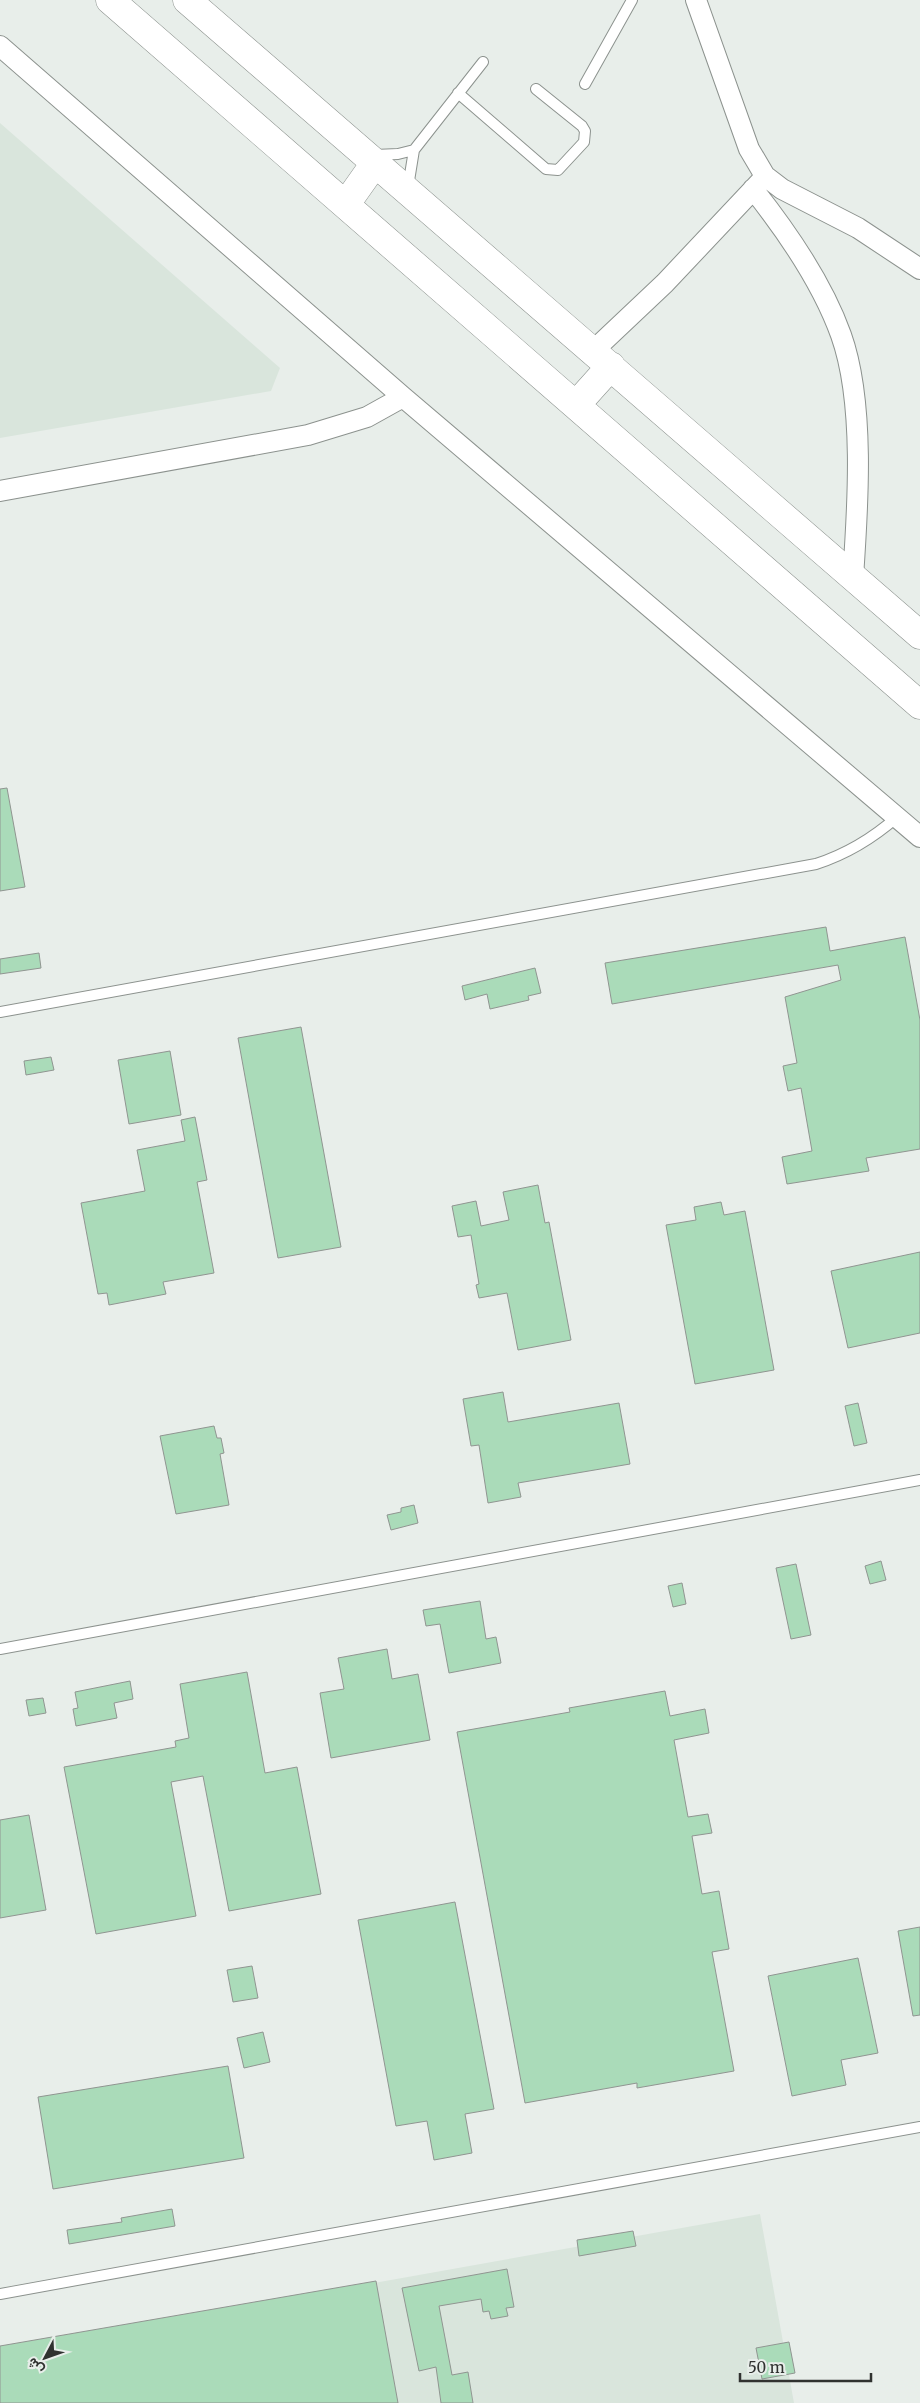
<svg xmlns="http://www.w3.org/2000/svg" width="920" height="2403" viewBox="0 0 920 2403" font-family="Merriweather,Vazirmatn,serif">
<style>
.built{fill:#d9e5dc}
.building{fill:#aadbb9;stroke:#909591}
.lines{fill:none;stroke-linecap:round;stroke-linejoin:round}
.lane-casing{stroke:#8c928e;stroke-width:12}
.street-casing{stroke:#8c928e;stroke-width:22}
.secondary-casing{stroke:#8c928e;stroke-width:29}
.lane{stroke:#fff;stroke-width:10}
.street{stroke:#fff;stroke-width:20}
.secondary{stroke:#fff;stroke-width:28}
</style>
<rect width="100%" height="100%" fill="#e8eeea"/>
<path class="built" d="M 0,123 L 280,368 L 271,391 L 0,438 Z
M 760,2214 L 794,2403 L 0,2403 L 374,2283 Z"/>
<path class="building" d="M 7,788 L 25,887 L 0,891 L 0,789 Z
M 826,927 L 830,951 L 905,937 L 920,1020 L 920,1149 L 866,1158 L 869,1171 L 787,1184 L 782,1157 L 812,1151 L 801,1088 L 788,1091 L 783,1066 L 797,1063 L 785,997 L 841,980 L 838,965 L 612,1004 L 605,963 Z
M 39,953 L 41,968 L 0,974 L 0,959 Z
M 535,968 L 541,993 L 528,996 L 529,1000 L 490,1009 L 487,994 L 465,1000 L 462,986 Z
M 301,1027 L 341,1247 L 278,1258 L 238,1038 Z
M 170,1051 L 181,1115 L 129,1124 L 118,1060 Z
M 51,1057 L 54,1070 L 26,1075 L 24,1061 Z
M 195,1117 L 207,1180 L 197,1182 L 214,1273 L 163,1282 L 166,1294 L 109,1305 L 107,1293 L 98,1294 L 81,1203 L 145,1191 L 137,1150 L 185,1141 L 181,1120 Z
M 538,1185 L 545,1223 L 549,1222 L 571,1340 L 518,1350 L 507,1293 L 479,1298 L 476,1285 L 479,1284 L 471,1235 L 458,1237 L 452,1206 L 476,1201 L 481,1226 L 509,1220 L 503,1192 Z
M 721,1202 L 724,1215 L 745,1211 L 774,1370 L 695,1384 L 666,1225 L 696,1220 L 694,1207 Z
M 920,1252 L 920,1333 L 848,1348 L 831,1271 Z
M 503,1392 L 508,1422 L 619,1403 L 630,1464 L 518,1483 L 521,1497 L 488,1503 L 479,1445 L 471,1446 L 463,1399 Z
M 858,1403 L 867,1443 L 854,1446 L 845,1406 Z
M 214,1426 L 217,1438 L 221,1438 L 224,1453 L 220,1454 L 229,1505 L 176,1514 L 160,1436 Z
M 414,1505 L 418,1523 L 391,1530 L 387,1515 L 401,1512 L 401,1508 Z
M 881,1561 L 886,1580 L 870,1584 L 865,1566 Z
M 796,1564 L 811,1635 L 791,1639 L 776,1568 Z
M 682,1583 L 686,1604 L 673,1607 L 668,1586 Z
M 480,1601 L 486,1639 L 496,1637 L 501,1663 L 449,1673 L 440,1624 L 426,1626 L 423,1610 Z
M 387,1649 L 392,1679 L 418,1674 L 430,1740 L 331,1758 L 320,1693 L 344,1689 L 338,1658 Z
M 247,1672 L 265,1773 L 297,1767 L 321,1894 L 229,1911 L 203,1776 L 171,1782 L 196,1916 L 96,1934 L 64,1767 L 176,1747 L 175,1741 L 189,1738 L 180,1684 Z
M 130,1681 L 133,1699 L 114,1703 L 117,1718 L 76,1726 L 73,1709 L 78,1708 L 75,1692 Z
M 665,1691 L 670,1716 L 705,1709 L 709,1733 L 674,1740 L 688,1817 L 708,1814 L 712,1833 L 692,1836 L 702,1894 L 719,1891 L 729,1949 L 712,1952 L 734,2071 L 637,2088 L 637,2083 L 525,2103 L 457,1732 L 570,1712 L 569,1708 Z
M 43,1698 L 46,1713 L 29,1716 L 26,1700 Z
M 29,1815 L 46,1910 L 0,1918 L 0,1820 Z
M 455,1902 L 494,2109 L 465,2114 L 472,2153 L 434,2160 L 427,2121 L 396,2126 L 358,1920 Z
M 920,1927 L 920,2015 L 913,2016 L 898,1931 Z
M 858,1958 L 878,2053 L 841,2060 L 846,2085 L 792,2096 L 768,1976 Z
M 252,1966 L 258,1998 L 233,2002 L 227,1970 Z
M 263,2032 L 270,2062 L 244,2068 L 237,2038 Z
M 228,2066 L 244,2158 L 53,2189 L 38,2097 Z
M 172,2209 L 175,2226 L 69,2244 L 67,2230 L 122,2222 L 121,2218 Z
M 633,2231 L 636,2246 L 579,2256 L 577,2240 Z
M 507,2269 L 514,2307 L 506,2308 L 508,2316 L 491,2319 L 489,2311 L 483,2312 L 481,2299 L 439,2306 L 452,2375 L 468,2372 L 473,2403 L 441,2403 L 436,2367 L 419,2371 L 402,2288 Z
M 376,2281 L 398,2403 L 0,2403 L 0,2346 Z
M 789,2342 L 795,2373 L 762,2379 L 756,2348 Z"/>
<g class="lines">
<defs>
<path id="lane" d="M 585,84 L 632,0
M 458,93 L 546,169 L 558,170 L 584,142 L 585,131 L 582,126 L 536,89
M 375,155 L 398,154 L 414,150
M 408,187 L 414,150 L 483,62
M 0,1012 L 816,864 C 847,854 872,839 897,817
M 0,1649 L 920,1480
M 0,2294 L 920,2127"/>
<path id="street" d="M 696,0 L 749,149 L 765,176 L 782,189 L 858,228 L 920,269
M 0,46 L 403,397 L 920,837
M 753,189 C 788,233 822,282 841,335 C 865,402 858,506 853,577
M 593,351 L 665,283 L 762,180
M 0,491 L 308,435 L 367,417 L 403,397"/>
<path id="secondary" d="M 110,0 L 920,705
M 187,0 L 920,635
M 346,204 L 375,163
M 576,405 L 611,366"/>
</defs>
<use href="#lane" class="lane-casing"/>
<use href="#street" class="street-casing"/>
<use href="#secondary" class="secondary-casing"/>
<use href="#lane" class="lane"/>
<use href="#street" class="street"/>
<use href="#secondary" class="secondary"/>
</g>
<g transform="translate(45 2358) rotate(229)" stroke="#e8eeea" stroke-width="4" paint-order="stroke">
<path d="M0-4L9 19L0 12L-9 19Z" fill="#303230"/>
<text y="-8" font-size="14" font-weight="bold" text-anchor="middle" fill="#303230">ش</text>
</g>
<path d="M740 2373v8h131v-8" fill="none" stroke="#303230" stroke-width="2.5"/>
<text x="748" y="2373" font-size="15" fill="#303230" stroke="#e8eeea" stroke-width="4" paint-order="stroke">50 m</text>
</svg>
